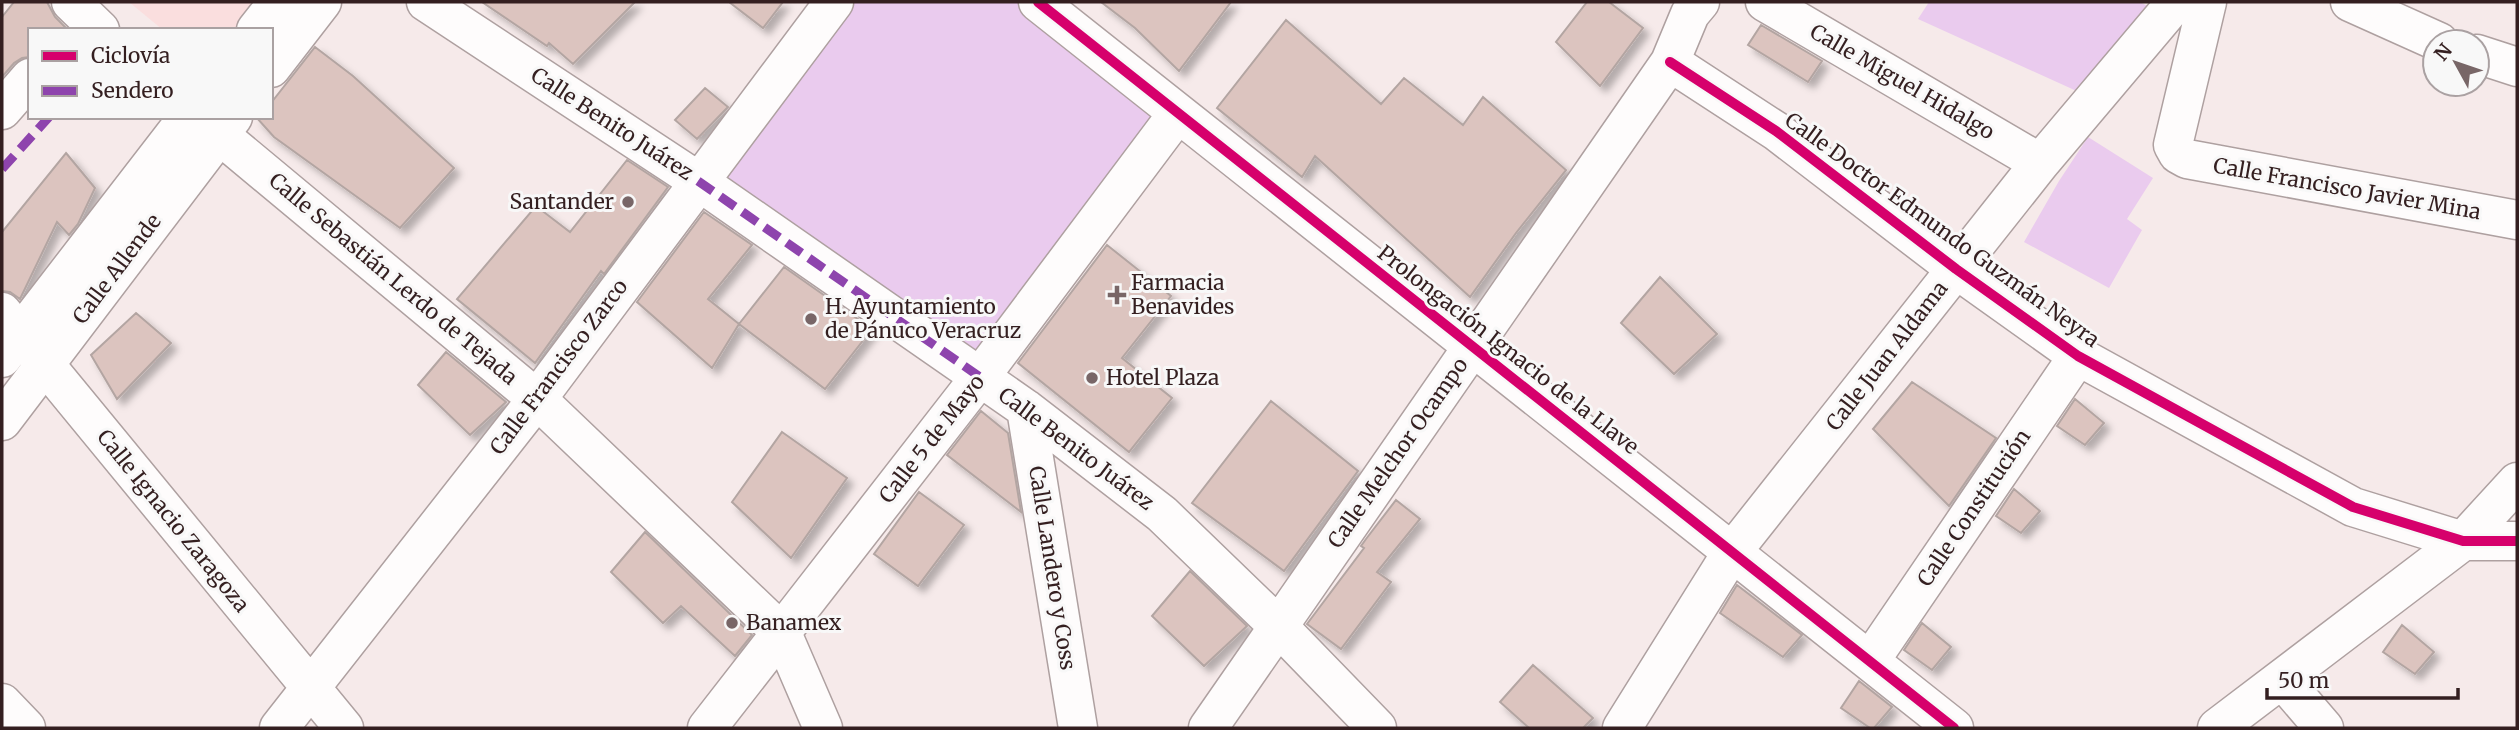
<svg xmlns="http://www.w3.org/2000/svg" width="2519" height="730" viewBox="0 0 2519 730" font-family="Merriweather,serif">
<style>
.built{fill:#fadede}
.green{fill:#eacbee}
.building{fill:#dcc4bf;stroke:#b3a5a2;stroke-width:2;filter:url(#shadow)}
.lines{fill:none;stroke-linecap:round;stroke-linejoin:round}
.minor-casing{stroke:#aea0a0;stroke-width:41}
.major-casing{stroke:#aea0a0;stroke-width:41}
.minor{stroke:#fefcfc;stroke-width:38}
.major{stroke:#fefcfc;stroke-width:38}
.quiet{stroke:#8e44ad;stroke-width:9;stroke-dasharray:18 9;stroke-linecap:butt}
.cycleway-casing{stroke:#f8f8f8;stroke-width:15}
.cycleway{stroke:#d6006c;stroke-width:10}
.poi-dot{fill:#786667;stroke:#f8f8f8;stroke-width:2.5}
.labels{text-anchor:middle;stroke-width:6;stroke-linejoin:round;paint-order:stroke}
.street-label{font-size:21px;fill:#341f20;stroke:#f8f8f8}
.poi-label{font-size:21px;fill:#341f20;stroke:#f8f8f8;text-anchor:start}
</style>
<defs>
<filter id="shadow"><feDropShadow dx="6" dy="6" stdDeviation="3.5" flood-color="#0004"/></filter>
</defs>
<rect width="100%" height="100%" fill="#f6eaea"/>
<path class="built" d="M 129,2 L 259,2 L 236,30 L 163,30 Z"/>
<path class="green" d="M 834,2 L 1038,2 L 1178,113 L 980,377 L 698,181 Z
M 1929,2 L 2140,2 L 2151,8 L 2081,93 L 1918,19 Z
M 2088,137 L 2153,178 L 2127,219 L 2142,230 L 2109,288 L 2024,242 L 2059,181 Z"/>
<path class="building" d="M 14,2 L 47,2 L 55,17 L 68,30 L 30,30 L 30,57 L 22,58 L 14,63 L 2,77 L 2,17 Z
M 482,2 L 635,2 L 573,64 L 549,43 L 547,46 Z
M 729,2 L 783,2 L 763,28 Z
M 1101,2 L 1231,2 L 1179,71 L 1135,28 Z
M 1587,2 L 1609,2 L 1643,28 L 1600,86 L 1556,42 Z
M 1286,20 L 1381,104 L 1404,78 L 1463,125 L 1483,97 L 1566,170 L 1516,233 L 1470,297 L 1315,156 L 1302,177 L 1217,108 Z
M 1761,25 L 1822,61 L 1808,82 L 1748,45 Z
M 315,47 L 353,76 L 454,168 L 400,228 L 274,137 L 256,117 L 271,117 L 271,103 Z
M 705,88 L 728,107 L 697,139 L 675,120 Z
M 66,153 L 95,188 L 78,224 L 69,235 L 57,222 L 20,299 L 10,292 L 2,291 L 2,232 Z
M 627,160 L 668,187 L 604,274 L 601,271 L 535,363 L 457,299 L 536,206 L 570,232 Z
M 704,212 L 752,245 L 708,299 L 739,324 L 712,368 L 637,302 Z
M 1107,245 L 1171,296 L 1122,358 L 1172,398 L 1129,452 L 1018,363 Z
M 784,267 L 872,329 L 825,389 L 739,324 Z
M 1660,277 L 1717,334 L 1674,374 L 1621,323 Z
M 136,313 L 171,343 L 117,399 L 91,355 Z
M 446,352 L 506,402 L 470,435 L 418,385 Z
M 1912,382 L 1996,438 L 1949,506 L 1873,429 Z
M 2075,399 L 2104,423 L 2085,445 L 2057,426 Z
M 1271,401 L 1358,471 L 1284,571 L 1192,503 Z
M 981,411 L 1008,433 L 1021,512 L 947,455 Z
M 782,432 L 847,478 L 791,558 L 732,502 Z
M 2014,489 L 2040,511 L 2021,533 L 1996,516 Z
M 919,492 L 964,525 L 918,586 L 874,554 Z
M 1396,500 L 1420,519 L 1377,572 L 1391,582 L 1341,649 L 1307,624 L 1364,548 L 1361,546 L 1366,539 Z
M 645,532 L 752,635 L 735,656 L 681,606 L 663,623 L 611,572 Z
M 1190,571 L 1247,626 L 1204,666 L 1152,616 Z
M 1737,585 L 1802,635 L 1783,657 L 1720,613 Z
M 1922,623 L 1951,647 L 1932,670 L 1904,650 Z
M 2402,625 L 2434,652 L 2415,674 L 2383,652 Z
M 1533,665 L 1593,718 L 1583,728 L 1529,728 L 1500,702 Z
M 1859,681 L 1892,707 L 1874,728 L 1870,728 L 1841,708 Z"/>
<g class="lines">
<defs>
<path id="minor" d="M 71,2 L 100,30
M 426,2 L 698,181 L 1026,409 L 1162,514 L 1278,626 L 1377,728
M 1038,2 L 1954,728
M 1765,2 L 2040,163
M 2207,2 L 2173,145 L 2178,154 L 2187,159 L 2517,220
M 2350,2 L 2439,42
M 2477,54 L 2517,67
M 1670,62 L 1776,131 L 1956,269 L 2078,356 L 2353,507 L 2463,541 L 2517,541
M 2,110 L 30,78
M 198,117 L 537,399 L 782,633 L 823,728
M 2,312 L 344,728
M 1026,409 L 1078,728
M 1870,661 L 2078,356
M 2282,679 L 2324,728
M 2,703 L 26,728
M 279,728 L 537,399 L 834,2
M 707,728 L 980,377 L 1178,113
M 1208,728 L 1670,62 L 1690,14 L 1700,2
M 1622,728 L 1732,552 L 2040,163 L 2176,2
M 2217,728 L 2463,541 L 2517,482"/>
<path id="major" d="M 256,30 L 278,2
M 271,68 L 322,2
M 2,358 L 188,117
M 2,421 L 233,117"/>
</defs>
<use href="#minor" class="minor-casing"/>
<use href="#major" class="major-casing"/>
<use href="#minor" class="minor"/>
<use href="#major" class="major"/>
<path class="quiet" d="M 2,169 L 49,117
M 698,181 L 980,377"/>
<defs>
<path id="cycleway" d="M 1038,2 L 1954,728
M 1670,62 L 1776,131 L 1956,269 L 2078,356 L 2353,507 L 2463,541 L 2517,541"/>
</defs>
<use href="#cycleway" class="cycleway-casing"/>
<use href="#cycleway" class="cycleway"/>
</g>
<g class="poi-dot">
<circle cx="628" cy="202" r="7"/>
<path d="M1113.5 284.5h7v7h7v7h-7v7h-7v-7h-7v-7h7z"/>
<circle cx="811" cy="319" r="7"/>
<circle cx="1092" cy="378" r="7"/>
<circle cx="732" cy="623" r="7"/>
</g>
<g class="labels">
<g class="street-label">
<text transform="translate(1902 82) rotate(30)" y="7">Calle Miguel Hidalgo</text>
<text transform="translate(612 124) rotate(33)" y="7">Calle Benito Juárez</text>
<text transform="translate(2347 189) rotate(10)" y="7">Calle Francisco Javier Mina</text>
<text transform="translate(1942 230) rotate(36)" y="7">Calle Doctor Edmundo Guzmán Neyra</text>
<text transform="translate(117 269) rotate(-53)" y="7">Calle Allende</text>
<text transform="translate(393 279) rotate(40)" y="7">Calle Sebastián Lerdo de Tejada</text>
<text transform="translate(1508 350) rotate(38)" y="7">Prolongación Ignacio de la Llave</text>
<text transform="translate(1887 356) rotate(-52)" y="7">Calle Juan Aldama</text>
<text transform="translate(559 367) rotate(-53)" y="7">Calle Francisco Zarco</text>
<text transform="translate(932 439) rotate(-52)" y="7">Calle 5 de Mayo</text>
<text transform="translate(1076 449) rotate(37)" y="7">Calle Benito Juárez</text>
<text transform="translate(1398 453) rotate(-55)" y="7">Calle Melchor Ocampo</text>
<text transform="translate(1974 508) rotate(-56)" y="7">Calle Constitución</text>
<text transform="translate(173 521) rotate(51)" y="7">Calle Ignacio Zaragoza</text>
<text transform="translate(1052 568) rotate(81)" y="7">Calle Landero y Coss</text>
</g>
<g class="poi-label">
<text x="614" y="209" text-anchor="end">Santander</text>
<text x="1131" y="290">Farmacia<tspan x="1131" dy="24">Benavides</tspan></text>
<text x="825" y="314">H. Ayuntamiento<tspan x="825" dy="24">de Pánuco Veracruz</tspan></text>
<text x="1106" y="385">Hotel Plaza</text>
<text x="746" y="630">Banamex</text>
</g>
</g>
<rect width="2519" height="730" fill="none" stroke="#341f20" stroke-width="7"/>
<rect x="28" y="28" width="245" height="91" fill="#f8f8f8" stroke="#aaa1a2" stroke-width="2"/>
<rect x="42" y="51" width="35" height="10" fill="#d6006c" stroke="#aaa1a2" stroke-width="2"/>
<text x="91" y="63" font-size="21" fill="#341f20">Ciclovía</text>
<rect x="42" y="86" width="35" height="10" fill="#8e44ad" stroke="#aaa1a2" stroke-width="2"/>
<text x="91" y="98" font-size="21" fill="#341f20">Sendero</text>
<g transform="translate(2456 63) rotate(310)"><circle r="33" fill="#f8f8f8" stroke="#aaa1a2" stroke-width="2"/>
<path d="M0-5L12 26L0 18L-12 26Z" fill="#786667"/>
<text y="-10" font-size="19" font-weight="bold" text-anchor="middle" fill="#341f20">N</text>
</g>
<path d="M2267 688v10h191v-10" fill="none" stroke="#341f20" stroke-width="3.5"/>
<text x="2278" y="688" font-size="21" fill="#341f20" stroke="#f8f8f8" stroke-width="5" paint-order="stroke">50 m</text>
</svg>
